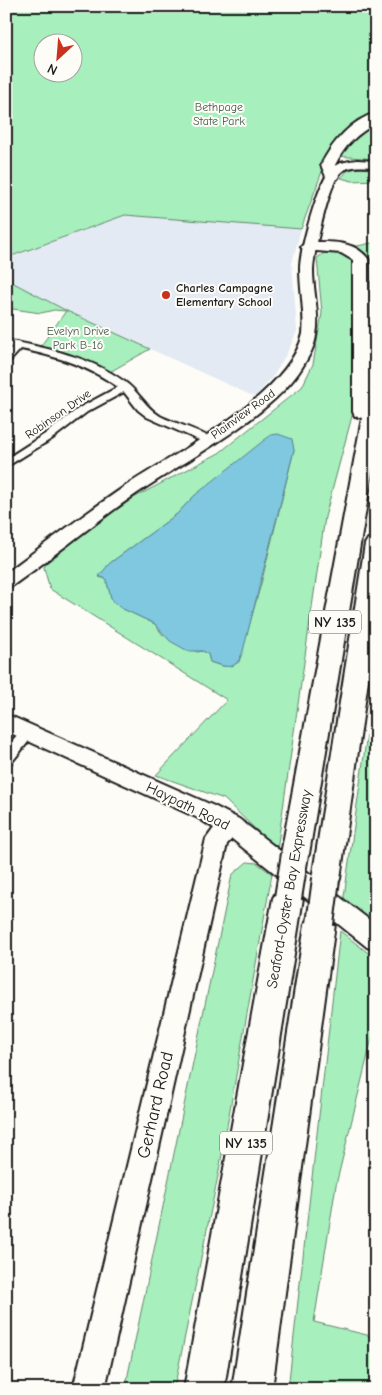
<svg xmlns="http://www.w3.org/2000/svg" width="382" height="1395" viewBox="0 0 382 1395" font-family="'Comic Neue',sans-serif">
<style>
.built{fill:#e3eaf4}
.green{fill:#a7efbc;stroke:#62866c;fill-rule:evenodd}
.water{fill:#7fc8df;stroke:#578391}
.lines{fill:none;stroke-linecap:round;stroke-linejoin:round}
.street-casing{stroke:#1c1c1c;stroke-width:4}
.secondary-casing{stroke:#1c1c1c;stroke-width:4}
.highway-casing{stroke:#1c1c1c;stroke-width:4}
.street{fill:#fdfcf7;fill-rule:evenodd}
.secondary{fill:#fdfcf7;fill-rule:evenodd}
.highway{fill:#fdfcf7;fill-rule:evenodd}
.highway-bridge-casing{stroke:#1c1c1c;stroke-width:30;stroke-linecap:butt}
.highway-bridge{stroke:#fdfcf7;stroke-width:26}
.poi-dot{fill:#c8321e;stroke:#fdfcf7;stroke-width:2}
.labels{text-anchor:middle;stroke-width:4;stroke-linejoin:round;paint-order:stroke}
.far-park-label{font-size:12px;fill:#465b4c;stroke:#fdfcf7}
.far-poi-label{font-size:12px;font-weight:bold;fill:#1c1c1c;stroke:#fdfcf7;text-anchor:start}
.far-street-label{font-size:12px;fill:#1c1c1c;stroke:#fdfcf7}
.shield{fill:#fdfcf7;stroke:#605f5e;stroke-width:1}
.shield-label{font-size:14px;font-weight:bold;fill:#1c1c1c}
.street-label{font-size:15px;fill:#1c1c1c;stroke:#fdfcf7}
.near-street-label{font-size:18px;fill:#1c1c1c;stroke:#fdfcf7}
</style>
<rect width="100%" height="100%" fill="#fdfcf7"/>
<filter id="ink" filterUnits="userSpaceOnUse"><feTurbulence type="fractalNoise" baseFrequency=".02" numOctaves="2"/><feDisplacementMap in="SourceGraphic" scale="10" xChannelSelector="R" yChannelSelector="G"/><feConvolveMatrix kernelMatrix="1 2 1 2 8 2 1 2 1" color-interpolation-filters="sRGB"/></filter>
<g filter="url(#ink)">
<path class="built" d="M 125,215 L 301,229 L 292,263 L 297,331 L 288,351 L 274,375 L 255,397 L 67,311 L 6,279 L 6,259 Z"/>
<path class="green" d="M 6,6 L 376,6 L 376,113 L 340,136 L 332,144 L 301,229 L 125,215 L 6,258 ZM 42,42 L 72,42 L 72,72 L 42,72 Z
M 376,121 L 376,159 L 336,156 L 338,150 Z
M 356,168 L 376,169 L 376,180 L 352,181 L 341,178 L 347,171 Z
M 376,242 L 376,315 L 369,349 L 353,247 Z
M 329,250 L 347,254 L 354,261 L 352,313 L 357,360 L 355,405 L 325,517 L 277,850 L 224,799 L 156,775 L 227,700 L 50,589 L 44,568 L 46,561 L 116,507 L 219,453 L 302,387 L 313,364 L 322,313 L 317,258 ZM 294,450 L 262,580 L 239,662 C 228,669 221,666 210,662 L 208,654 L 203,651 L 197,652 L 162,634 L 155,624 L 121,608 L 112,601 L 106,579 L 99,577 L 110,563 L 177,514 L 194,496 Z
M 6,279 L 67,311 L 150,349 L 108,373 L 60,351 L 40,347 L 66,311 L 54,310 L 41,313 L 6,308 Z
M 376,670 L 376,923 L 343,904 Z
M 247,862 L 257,863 L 272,874 L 219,1171 L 174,1389 L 125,1389 L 232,875 Z
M 340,931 L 376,959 L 376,1022 L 336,1185 L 314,1322 L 375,1337 L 376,1389 L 288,1389 Z"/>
<path class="water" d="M 278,434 L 292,439 L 294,450 L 243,651 C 236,671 228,668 210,662 L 208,654 L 203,651 L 188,651 L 170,641 L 155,624 L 121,608 L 112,601 L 106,579 L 99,576 L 110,563 L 177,514 L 194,496 L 263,441 L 271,435 Z"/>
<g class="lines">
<defs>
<path id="street" d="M 6,340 C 47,348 91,357 125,382 C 139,392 145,407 160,416 C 173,423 204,431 212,440 L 211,442 L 203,442 L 147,417 L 138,410 L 124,392 L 87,412 L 53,438 L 6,467 L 6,459 L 45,434 L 79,408 L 118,387 C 89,366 55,356 21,349 L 9,362 L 6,363 L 6,354 L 12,347 L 6,346 Z
M 28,727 L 33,728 L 35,732 L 33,736 L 11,763 L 6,765 L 6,748 L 23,728 Z"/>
<path id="secondary" d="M 357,160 L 376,161 L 376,167 C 364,167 349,164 340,173 C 329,184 313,254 313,271 C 313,292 320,314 316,335 C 315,346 309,356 303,366 C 274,415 184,461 136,494 C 94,523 54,556 12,586 L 6,588 L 6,573 C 45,544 83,515 124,487 C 176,452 287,398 303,334 C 305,313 300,291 300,269 C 300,249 318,182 332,168 C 339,162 349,161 357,160 Z
M 6,714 L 214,806 L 239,819 L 376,925 L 376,950 L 367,947 L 232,839 L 227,844 L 105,1389 L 73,1389 L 206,839 L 214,828 L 198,818 L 6,731 Z"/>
<path id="highway" d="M 376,113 L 376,123 C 357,134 345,145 335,165 L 339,176 L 337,179 L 327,179 L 321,165 C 332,143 351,120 376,113 Z
M 309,242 C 331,242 355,240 369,260 L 371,386 L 376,385 L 376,448 L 309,854 L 305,863 L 295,866 L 285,863 L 281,854 L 362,418 L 355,416 L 353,412 L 353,260 L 341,253 L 304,250 L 301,247 L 304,244 Z
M 376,537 L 376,624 L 340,879 L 336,888 L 326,892 L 316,888 L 312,879 L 365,544 L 368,539 Z
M 288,885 L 298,889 L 303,898 L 224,1389 L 184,1389 L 273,898 L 278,889 Z
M 320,911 L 331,915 L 335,924 L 272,1389 L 232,1389 L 305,924 L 309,915 Z"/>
</defs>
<use href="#street" class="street-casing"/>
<use href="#secondary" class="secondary-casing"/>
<use href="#highway" class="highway-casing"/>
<use href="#street" class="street"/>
<use href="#secondary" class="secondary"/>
<use href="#highway" class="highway"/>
<defs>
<path id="highway-bridge" d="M 288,898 L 295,854
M 320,924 L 326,879"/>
</defs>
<use href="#highway-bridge" class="highway-bridge-casing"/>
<use href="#highway-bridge" class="highway-bridge"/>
</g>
</g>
<circle class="poi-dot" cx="166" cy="295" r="5"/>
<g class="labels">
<g class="far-park-label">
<text x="219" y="111">Bethpage<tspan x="219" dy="14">State Park</tspan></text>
<text x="78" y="335">Evelyn Drive<tspan x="78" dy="14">Park B-16</tspan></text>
</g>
<g class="far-poi-label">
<text x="176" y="292">Charles Campagne<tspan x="176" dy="14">Elementary School</tspan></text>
</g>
<g class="far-street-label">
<text transform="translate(58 414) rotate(-35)" y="4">Robinson Drive</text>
<text transform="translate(243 414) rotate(-36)" y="4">Plainview Road</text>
</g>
<g class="shield">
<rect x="309" y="610.5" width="52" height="23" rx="4"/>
<rect x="220" y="1131.5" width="52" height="23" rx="4"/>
</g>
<g class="shield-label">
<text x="335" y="627">NY 135</text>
<text x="246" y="1148">NY 135</text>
</g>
<g class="street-label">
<text transform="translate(188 806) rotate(26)" y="5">Haypath Road</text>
<text transform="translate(289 889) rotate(-80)" y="5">Seaford-Oyster Bay Expressway</text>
</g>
<g class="near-street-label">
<text transform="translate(155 1105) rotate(-77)" y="6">Gerhard Road</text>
</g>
</g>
<rect width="382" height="1395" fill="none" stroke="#fdfcf7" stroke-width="25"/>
<rect x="12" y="12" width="357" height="1370" fill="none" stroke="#1c1c1c" stroke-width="2" filter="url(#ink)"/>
<g transform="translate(58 58) rotate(206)"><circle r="24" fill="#fdfcf7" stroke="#a3a29f"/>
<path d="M0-4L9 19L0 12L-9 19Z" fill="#c8321e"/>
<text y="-8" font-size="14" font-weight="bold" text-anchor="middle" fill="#1c1c1c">N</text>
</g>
</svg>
